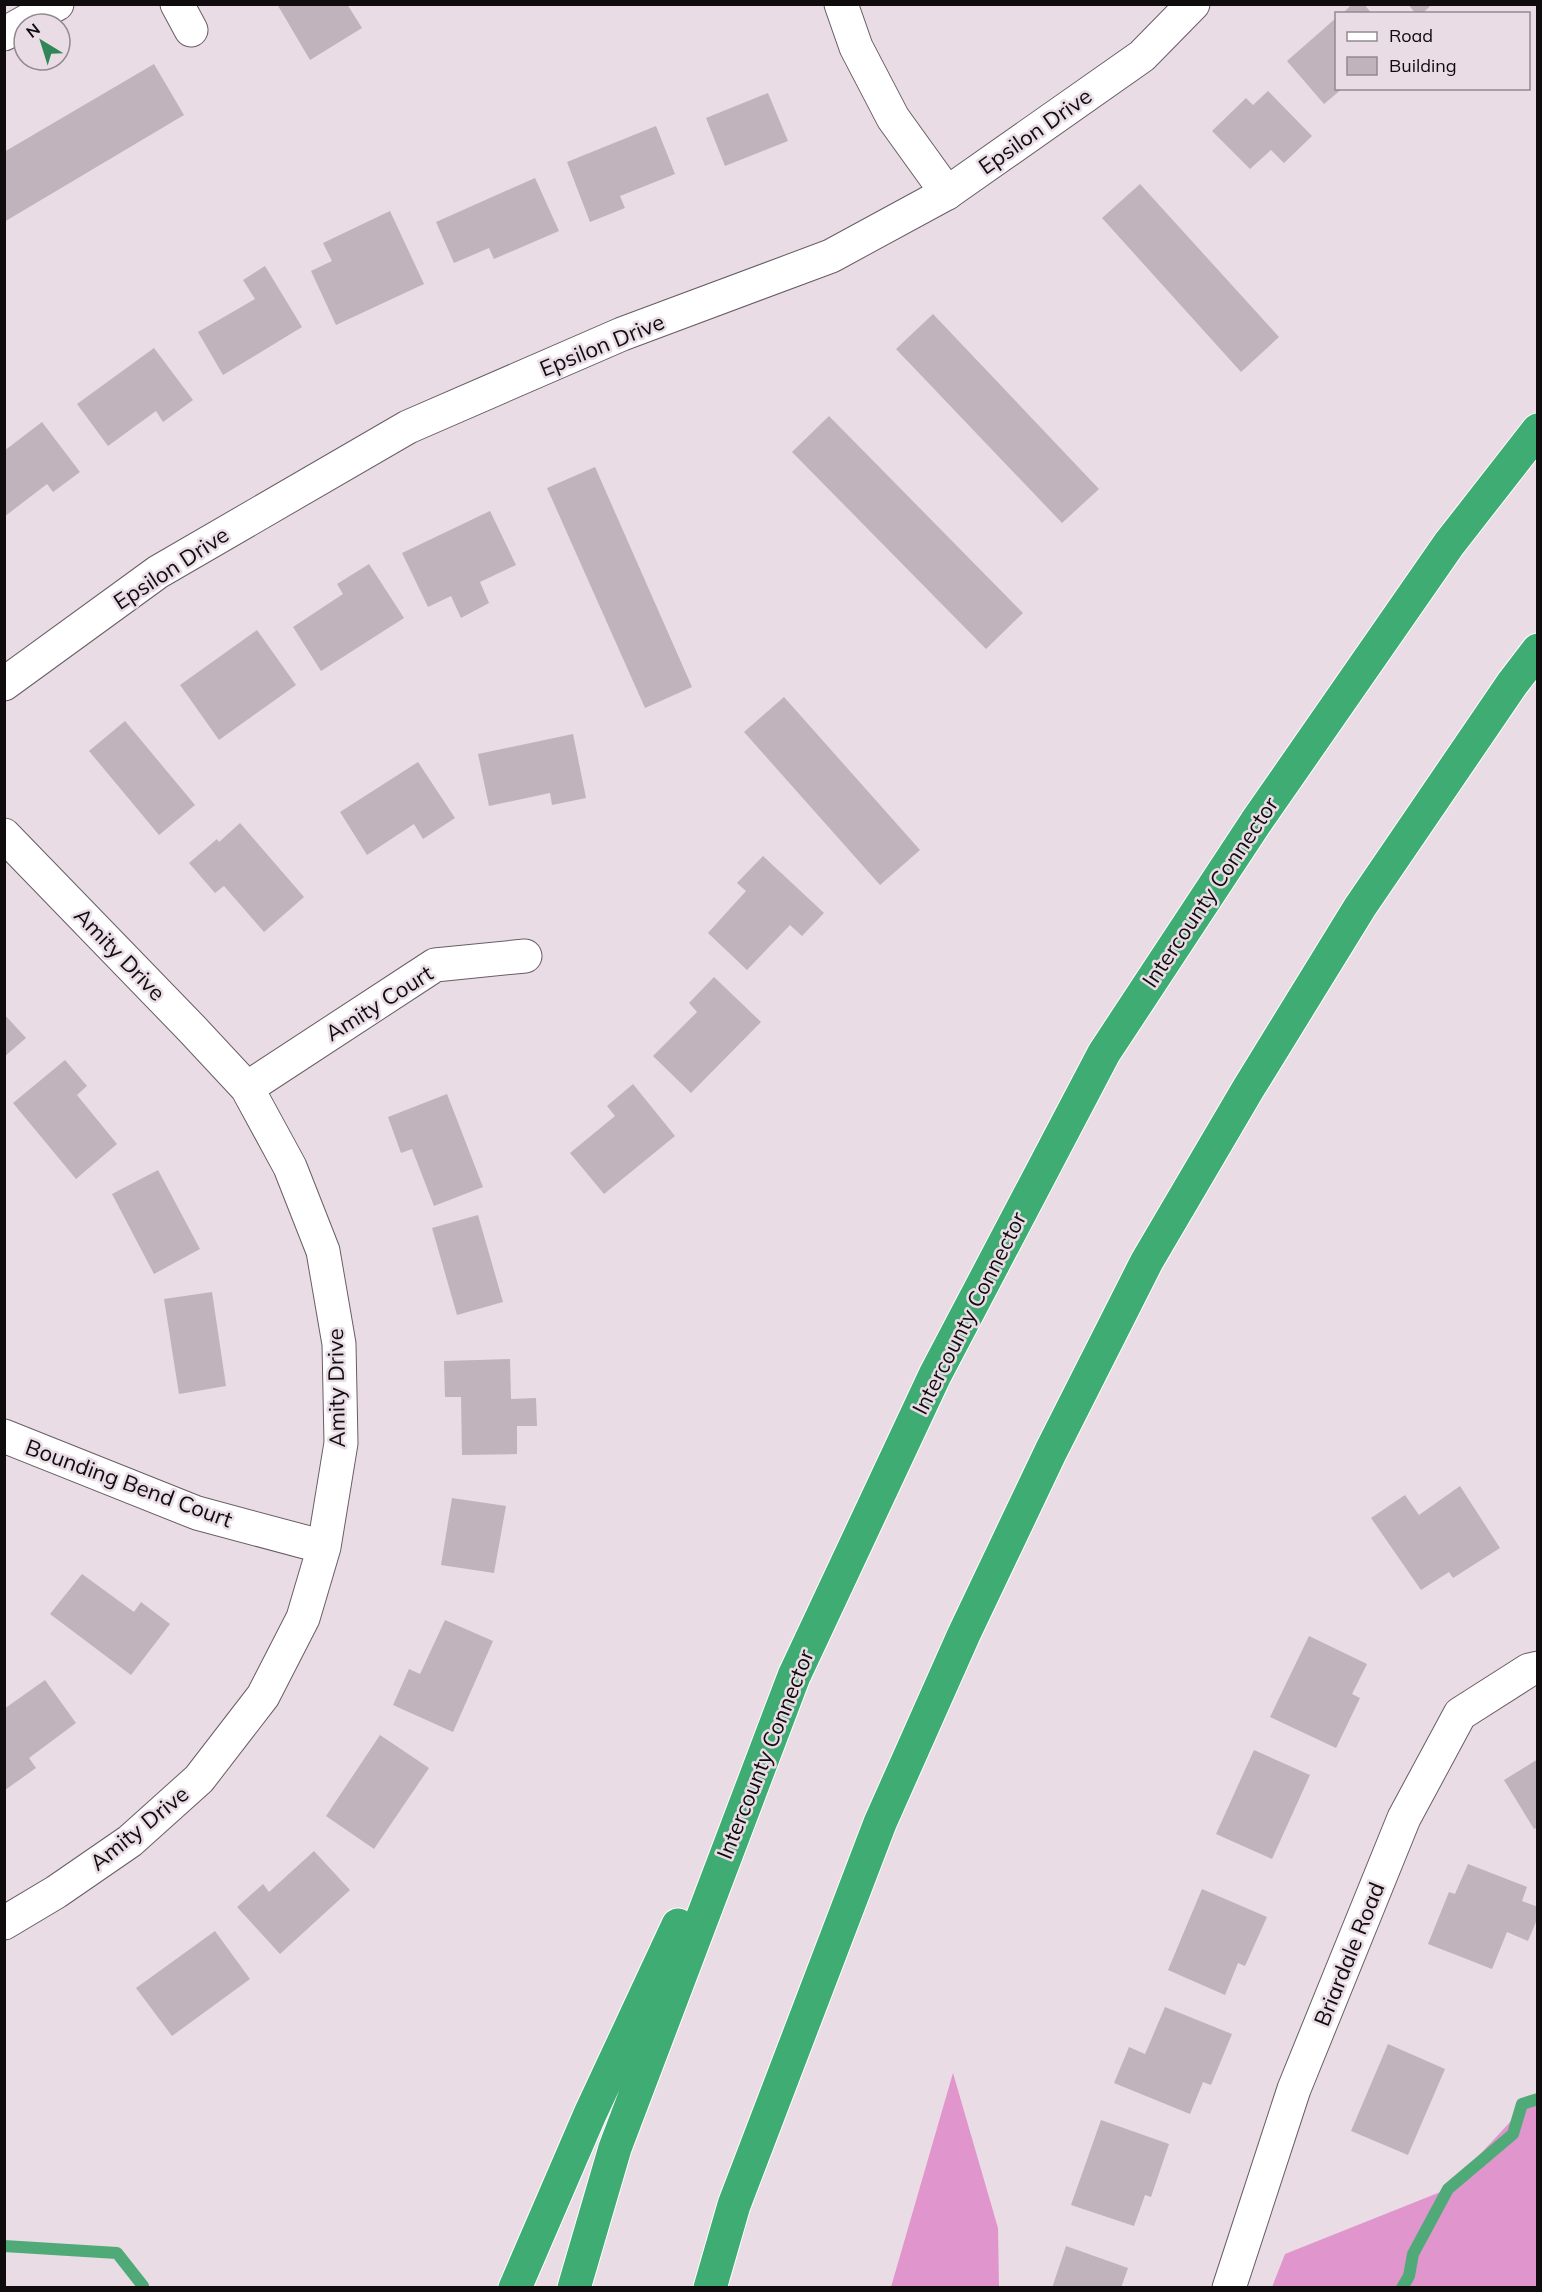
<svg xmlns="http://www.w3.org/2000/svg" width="1542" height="2292" viewBox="0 0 1542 2292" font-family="Mulish,sans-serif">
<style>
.forest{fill:#e195cd}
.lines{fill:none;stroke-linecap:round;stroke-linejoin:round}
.stream{stroke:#50aa78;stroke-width:12}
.building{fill:#c0b3bc}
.minor-casing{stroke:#685d65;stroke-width:35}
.tertiary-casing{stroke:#685d65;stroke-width:35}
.motorway-casing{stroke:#fff;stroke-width:35}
.minor{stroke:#fff;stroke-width:33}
.tertiary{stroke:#fff;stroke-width:33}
.motorway{stroke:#3fad73;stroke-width:33}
.labels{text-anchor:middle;stroke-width:5;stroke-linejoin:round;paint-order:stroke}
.street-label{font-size:22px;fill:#100c0e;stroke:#e9dce5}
</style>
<rect width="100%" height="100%" fill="#e9dce5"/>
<path class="forest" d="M 953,2073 L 998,2228 L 999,2287 L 891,2287 Z
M 1537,2093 L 1537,2287 L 1272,2287 L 1285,2254 L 1448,2189 Z"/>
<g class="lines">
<path class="stream" d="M 4,2246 L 117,2253 L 143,2286
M 1402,2288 L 1409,2276 L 1413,2254 L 1448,2189 L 1513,2134 L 1522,2104 L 1538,2099"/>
</g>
<path class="building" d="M 277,4 L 347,4 L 362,28 L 310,60 Z
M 1352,4 L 1364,4 L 1372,14 L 1342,14 Z
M 1408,4 L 1432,4 L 1422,14 L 1416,14 Z
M 1336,18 L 1336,88 L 1343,88 L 1324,104 L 1287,61 Z
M 154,64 L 184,115 L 4,222 L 4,152 Z
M 1268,91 L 1312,136 L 1284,163 L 1271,150 L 1250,169 L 1212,131 L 1246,98 L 1253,105 Z
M 768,93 L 788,141 L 725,166 L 706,118 Z
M 656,126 L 675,174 L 620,196 L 625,208 L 590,222 L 567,162 Z
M 535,178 L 559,231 L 494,259 L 489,248 L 454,263 L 436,222 Z
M 1140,184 L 1279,337 L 1241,372 L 1102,218 Z
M 390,211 L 424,284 L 336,325 L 311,271 L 332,261 L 323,243 Z
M 265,266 L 302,327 L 223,375 L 198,332 L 255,299 L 243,280 Z
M 933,314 L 1099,489 L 1062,523 L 896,349 Z
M 154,348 L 193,400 L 163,422 L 156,411 L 108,446 L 77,404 Z
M 829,416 L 1023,613 L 986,649 L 792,452 Z
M 42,422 L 80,472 L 53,492 L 47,484 L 4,517 L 4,451 Z
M 595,467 L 692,687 L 645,708 L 547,488 Z
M 490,511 L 516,565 L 480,582 L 489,603 L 461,618 L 451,596 L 428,607 L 402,553 Z
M 369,564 L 404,618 L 321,671 L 293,627 L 343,594 L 337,584 Z
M 257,630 L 296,685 L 219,740 L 180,685 Z
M 784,697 L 920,850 L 880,885 L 744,732 Z
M 125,721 L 195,805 L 159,835 L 89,751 Z
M 573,734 L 586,798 L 552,805 L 550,793 L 489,806 L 478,754 Z
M 418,762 L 455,818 L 423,839 L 414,824 L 367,855 L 340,812 Z
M 240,823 L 304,897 L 264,932 L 224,886 L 215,893 L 189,863 L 217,839 L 219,842 Z
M 763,856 L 824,913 L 802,936 L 790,925 L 747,970 L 708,933 L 746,891 L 737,883 Z
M 714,977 L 761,1022 L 691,1093 L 653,1056 L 697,1012 L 689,1003 Z
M 4,1014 L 26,1038 L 4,1057 Z
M 65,1060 L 87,1086 L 77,1095 L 117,1144 L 76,1179 L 13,1103 Z
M 633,1084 L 675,1136 L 604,1194 L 570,1153 L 615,1116 L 607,1106 Z
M 447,1094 L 483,1187 L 434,1206 L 412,1149 L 401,1153 L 388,1117 Z
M 158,1170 L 200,1249 L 154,1274 L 112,1194 Z
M 478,1215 L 503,1302 L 457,1315 L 432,1228 Z
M 212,1292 L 226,1386 L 179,1394 L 164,1299 Z
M 510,1359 L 511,1399 L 536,1398 L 537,1426 L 517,1426 L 517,1454 L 462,1455 L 461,1397 L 445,1397 L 444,1361 Z
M 1460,1486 L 1500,1548 L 1453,1578 L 1449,1572 L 1421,1590 L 1371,1518 L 1405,1495 L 1419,1515 Z
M 452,1498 L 506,1506 L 494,1573 L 441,1565 Z
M 82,1574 L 134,1612 L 141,1602 L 170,1624 L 131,1675 L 50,1614 Z
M 445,1620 L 493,1641 L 453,1732 L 393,1705 L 409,1669 L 420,1674 Z
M 1309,1636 L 1367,1664 L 1352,1694 L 1360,1698 L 1336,1748 L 1270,1717 Z
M 45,1680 L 76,1723 L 29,1758 L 36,1768 L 5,1790 L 4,1709 Z
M 380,1735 L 429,1768 L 374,1849 L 326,1816 Z
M 1254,1750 L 1310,1775 L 1272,1859 L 1216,1834 Z
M 1538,1759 L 1538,1827 L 1534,1829 L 1504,1780 Z
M 314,1851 L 350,1890 L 280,1954 L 237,1907 L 263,1884 L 269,1892 Z
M 1468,1864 L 1527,1887 L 1522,1901 L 1538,1907 L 1538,1917 L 1528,1941 L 1507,1932 L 1492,1969 L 1428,1944 L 1449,1892 L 1455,1894 Z
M 1202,1889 L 1267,1917 L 1245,1966 L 1238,1963 L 1225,1995 L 1168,1970 Z
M 215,1931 L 250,1979 L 172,2036 L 136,1988 Z
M 1165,2007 L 1232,2034 L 1211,2085 L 1203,2082 L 1190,2114 L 1114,2083 L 1129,2047 L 1145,2054 Z
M 1388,2044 L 1445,2069 L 1408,2155 L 1351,2131 Z
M 1101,2120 L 1169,2144 L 1151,2197 L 1145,2195 L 1134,2226 L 1071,2205 Z
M 1066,2246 L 1128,2268 L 1121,2288 L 1052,2288 Z"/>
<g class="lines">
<defs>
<path id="minor" d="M 177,4 L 191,30
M 841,4 L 856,47 L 893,118 L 947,193
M 4,34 L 57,4
M 4,835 L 192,1029 L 247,1088 L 290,1167 L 323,1251 L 339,1344 L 341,1443 L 324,1547 L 303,1618 L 263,1696 L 199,1779 L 130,1841 L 56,1892 L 4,1923
M 247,1088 L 435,965 L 525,956
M 4,1436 L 197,1513 L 324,1547
M 1229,2288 L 1294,2089 L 1404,1818 L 1460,1714 L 1529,1670 L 1538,1668"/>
<path id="tertiary" d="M 4,684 L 158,572 L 408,427 L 622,334 L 831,256 L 947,193 L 1142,56 L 1193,4"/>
<path id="motorway" d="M 515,2288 L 590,2114 L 678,1925
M 574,2288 L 615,2148 L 794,1676 L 935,1375 L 1104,1053 L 1256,822 L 1449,544 L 1538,430
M 710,2288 L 734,2205 L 880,1823 L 964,1634 L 1051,1451 L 1147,1261 L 1248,1089 L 1360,907 L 1512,684 L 1538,650"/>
</defs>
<use href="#minor" class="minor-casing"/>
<use href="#tertiary" class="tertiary-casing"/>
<use href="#motorway" class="motorway-casing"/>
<use href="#minor" class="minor"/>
<use href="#tertiary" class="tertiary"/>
<use href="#motorway" class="motorway"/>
</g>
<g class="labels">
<g class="street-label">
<text transform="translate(1035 131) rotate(-35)" y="8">Epsilon Drive</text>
<text transform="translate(602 345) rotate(-22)" y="8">Epsilon Drive</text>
<text transform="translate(171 568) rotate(-33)" y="8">Epsilon Drive</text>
<text transform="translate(1210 892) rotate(-56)" y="8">Intercounty Connector</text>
<text transform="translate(120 954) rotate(46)" y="8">Amity Drive</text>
<text transform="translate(379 1003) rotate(-32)" y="8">Amity Court</text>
<text transform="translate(969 1313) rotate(-63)" y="8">Intercounty Connector</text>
<text transform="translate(336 1388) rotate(-91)" y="8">Amity Drive</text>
<text transform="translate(129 1483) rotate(20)" y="8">Bounding Bend Court</text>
<text transform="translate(765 1754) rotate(-68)" y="8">Intercounty Connector</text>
<text transform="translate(139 1828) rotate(-39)" y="8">Amity Drive</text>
<text transform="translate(1349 1954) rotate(-68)" y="8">Briardale Road</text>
</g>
</g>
<rect width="1542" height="2292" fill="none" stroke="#100c0e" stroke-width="12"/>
<rect x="1335" y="12" width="195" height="78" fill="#e9dce5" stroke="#92898f" stroke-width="1.5"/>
<rect x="1347" y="32" width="30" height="9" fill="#ffffff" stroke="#92898f" stroke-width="1.5"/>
<text x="1389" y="42" font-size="18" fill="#100c0e">Road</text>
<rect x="1347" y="57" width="30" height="18" fill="#c0b3bc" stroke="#92898f" stroke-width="1.5"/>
<text x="1389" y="72" font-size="18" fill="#100c0e">Building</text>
<g transform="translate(42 42) rotate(322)"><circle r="28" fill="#e9dce5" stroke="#92898f" stroke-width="1.5"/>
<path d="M0-4.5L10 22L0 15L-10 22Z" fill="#318659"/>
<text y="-9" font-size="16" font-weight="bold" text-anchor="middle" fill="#100c0e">N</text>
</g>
</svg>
